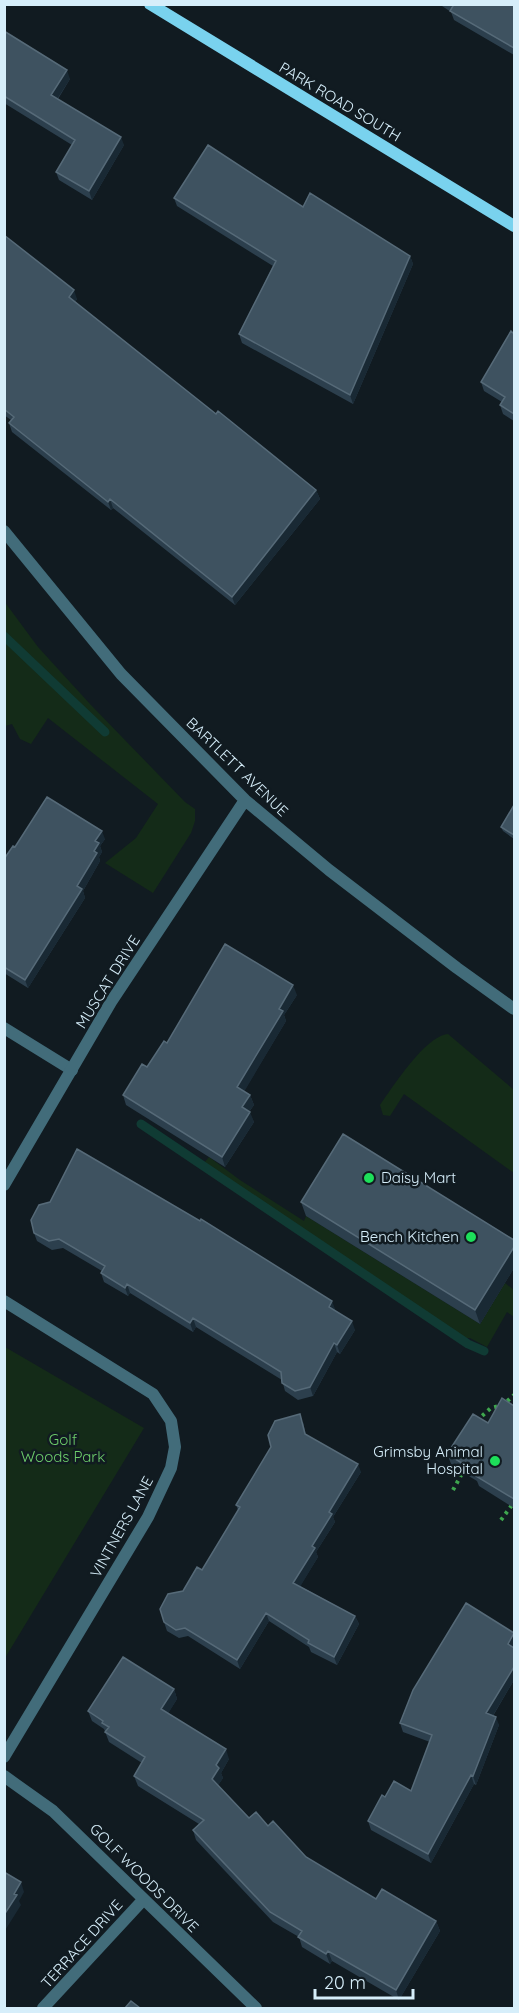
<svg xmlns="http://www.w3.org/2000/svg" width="519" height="2013" viewBox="0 0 519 2013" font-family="Quicksand,sans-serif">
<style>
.green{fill:#142b18}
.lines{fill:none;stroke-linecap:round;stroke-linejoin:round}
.stream{stroke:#103b34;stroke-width:9}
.path{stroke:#3ea64e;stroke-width:4;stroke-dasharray:3 4.5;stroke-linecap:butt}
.lane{stroke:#426c7a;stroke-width:12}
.street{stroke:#426c7a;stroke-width:12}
.secondary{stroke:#79d2ee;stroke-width:12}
.wall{fill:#2c3f4d}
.shaded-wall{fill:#192934}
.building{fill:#3e5260;stroke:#566a78;stroke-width:1.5}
.poi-dot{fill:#1ddf5a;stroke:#111b21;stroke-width:2}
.labels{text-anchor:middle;stroke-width:5;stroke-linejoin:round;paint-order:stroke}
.street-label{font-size:15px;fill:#d6eefa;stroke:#111b21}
.poi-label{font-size:15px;fill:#d6eefa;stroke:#111b21;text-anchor:end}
.park-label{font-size:15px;fill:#6fd06c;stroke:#111b21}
</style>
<rect width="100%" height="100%" fill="#111b21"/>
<path class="green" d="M 4,601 L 38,647 L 90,704 L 185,802 L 195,809 L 195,821 L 191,833 L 153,893 L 105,863 L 136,838 L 158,804 L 48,718 L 31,744 L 20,739 L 12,724 L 5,726 Z
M 448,1034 L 514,1090 L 514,1173 L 404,1094 L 390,1116 L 383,1115 L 380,1105 C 393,1087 425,1036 448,1034 Z
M 209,1157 L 240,1180 L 304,1221 L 306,1216 L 480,1324 L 505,1283 L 514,1290 L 514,1317 L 507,1312 L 487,1347 L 470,1338 L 463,1338 L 204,1163 Z
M 5,1347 L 144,1428 L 5,1658 Z"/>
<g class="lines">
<path class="stream" d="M 4,636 L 105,732
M 141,1124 L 468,1344 L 484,1351"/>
<path class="path" d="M 478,1422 L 482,1416 L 491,1408 L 503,1405 L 514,1395
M 453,1490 L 464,1470
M 501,1520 L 512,1505"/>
<path class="lane" d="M 4,1028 L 72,1070"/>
<path class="street" d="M 4,531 L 121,674 L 245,800 L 329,870 L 457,968 L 514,1009
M 4,1185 L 111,1002 L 245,800
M 4,1301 L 153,1394 L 171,1421 L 175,1447 L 171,1468 L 148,1517 L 4,1757
M 4,1776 L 53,1811 L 256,2008
M 43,2008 L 143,1900"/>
<path class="secondary" d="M 150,4 L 514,226"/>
</g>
<path class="wall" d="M 439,4 L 514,4 L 514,55 L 454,20 L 451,12 Z
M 4,31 L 70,79 L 58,99 L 124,145 L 92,200 L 59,180 L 56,172 L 72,145 L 4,103 Z
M 174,198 L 303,207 L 410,256 L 413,264 L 353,404 L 242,343 L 239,334 L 273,266 L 177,206 Z
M 4,235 L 77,299 L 75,302 L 216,414 L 316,490 L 320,499 L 235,605 L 113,508 L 111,510 L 12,432 L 9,423 L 11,420 L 4,415 Z
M 514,334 L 514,421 L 503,414 L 500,405 L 502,402 L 484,391 L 481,382 Z
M 514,805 L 514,839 L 503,831 L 501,827 Z
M 105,839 L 100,846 L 102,852 L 99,857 L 100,861 L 83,891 L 85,898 L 28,988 L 4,973 L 4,859 L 15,847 Z
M 297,995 L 284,1015 L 286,1021 L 244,1091 L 250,1095 L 254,1105 L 249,1112 L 254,1122 L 225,1167 L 126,1105 L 123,1095 L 147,1067 L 167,1043 Z
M 301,1202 L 514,1240 L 514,1268 L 480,1324 L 306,1216 Z
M 34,1233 L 335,1309 L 335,1310 L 355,1330 L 340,1354 L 337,1352 L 313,1396 L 298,1400 L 285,1391 L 282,1380 L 196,1327 L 193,1332 L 130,1293 L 128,1296 L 104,1282 L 101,1273 L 102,1271 L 63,1248 L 52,1250 L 37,1241 Z
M 514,1406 L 514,1508 L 479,1486 L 477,1481 L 452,1466 L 447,1454 L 488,1423 Z
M 303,1422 L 306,1435 L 361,1472 L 333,1517 L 335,1522 L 316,1552 L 318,1557 L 300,1586 L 355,1616 L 359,1624 L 337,1665 L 311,1652 L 309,1647 L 269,1621 L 240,1669 L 188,1636 L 179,1638 L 167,1631 L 164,1622 L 183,1591 L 202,1570 L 238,1510 L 236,1505 Z
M 514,1633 L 514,1680 L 493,1716 L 499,1725 L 476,1785 L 474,1784 L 431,1863 L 371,1830 L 368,1821 L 385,1797 L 411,1791 L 430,1742 L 403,1732 L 400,1723 Z
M 174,1689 L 177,1699 L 168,1713 L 229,1759 L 221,1773 L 223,1778 L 218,1785 L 249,1818 L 268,1826 L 306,1857 L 376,1899 L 436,1921 L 440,1931 L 399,2000 L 332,1961 L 330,1964 L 302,1947 L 299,1937 L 273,1922 L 196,1840 L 193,1830 L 199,1824 L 138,1786 L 134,1776 L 142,1763 L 109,1742 L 104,1729 L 92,1721 L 88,1711 Z"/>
<path class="shaded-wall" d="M 67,70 L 70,79 L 54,104 L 51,95 Z
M 121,137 L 124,145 L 92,200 L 89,191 Z
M 410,256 L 413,264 L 353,404 L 350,395 Z
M 74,290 L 77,299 L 72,306 L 69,297 Z
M 316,490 L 320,499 L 235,605 L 232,597 Z
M 110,499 L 113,508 L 111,510 L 108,502 Z
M 102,831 L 105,839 L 100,846 L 102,852 L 99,857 L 100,861 L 83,891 L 85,898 L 28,988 L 25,980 L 77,886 L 94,851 L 95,841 Z
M 293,985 L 297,995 L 284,1015 L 286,1021 L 241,1097 L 237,1087 L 279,1009 Z
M 250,1095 L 254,1105 L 245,1117 L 242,1107 Z
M 250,1112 L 254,1122 L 225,1167 L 222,1157 Z
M 514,1247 L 514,1268 L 480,1324 L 475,1310 Z
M 127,1284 L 130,1293 L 128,1296 L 125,1288 Z
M 332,1301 L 335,1309 L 332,1315 L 329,1307 Z
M 193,1318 L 196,1327 L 193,1332 L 190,1323 Z
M 352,1321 L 355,1330 L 340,1354 L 337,1345 Z
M 334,1343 L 337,1352 L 313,1396 L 310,1387 Z
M 358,1464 L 361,1472 L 333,1517 L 335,1522 L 316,1552 L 318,1557 L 297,1592 L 293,1583 L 329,1512 Z
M 266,1613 L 269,1621 L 240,1669 L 237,1660 Z
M 355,1616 L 359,1624 L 337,1665 L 334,1657 Z
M 514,1634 L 514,1648 L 508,1644 Z
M 514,1667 L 514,1680 L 489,1722 L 486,1713 Z
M 174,1689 L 177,1699 L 165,1719 L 161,1709 Z
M 496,1717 L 499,1725 L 476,1785 L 473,1776 Z
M 226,1749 L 229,1759 L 221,1773 L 223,1778 L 216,1789 L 212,1779 L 216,1765 Z
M 471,1775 L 474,1784 L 431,1863 L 428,1854 Z
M 21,1882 L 24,1892 L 19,1901 L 21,1905 L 4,1932 L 4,1915 L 14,1894 Z
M 436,1921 L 440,1931 L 399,2000 L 396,1990 Z
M 328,1951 L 332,1961 L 330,1964 L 326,1954 Z"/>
<path class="building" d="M 450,4 L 514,4 L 514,48 L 450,11 L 453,6 Z
M 4,31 L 67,70 L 51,95 L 121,137 L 89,191 L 56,172 L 75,140 L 4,96 Z
M 208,145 L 303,207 L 310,193 L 410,256 L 350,395 L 239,334 L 276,261 L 174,198 Z
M 4,235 L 74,290 L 69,297 L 216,414 L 218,411 L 316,490 L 232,597 L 110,499 L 108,502 L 9,423 L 14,417 L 4,409 Z
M 511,331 L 514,334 L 514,414 L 500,405 L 505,397 L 481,382 Z
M 47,797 L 102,831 L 95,841 L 99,843 L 94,851 L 97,853 L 77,886 L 82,889 L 25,980 L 4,967 L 4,859 L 13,846 L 15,847 Z
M 514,805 L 514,835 L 501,827 Z
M 225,944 L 293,985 L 279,1009 L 283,1011 L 237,1087 L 250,1095 L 242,1107 L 250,1112 L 222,1157 L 123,1095 L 142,1064 L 147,1067 L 164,1041 L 167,1043 Z
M 343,1134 L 514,1240 L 514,1247 L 475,1310 L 301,1202 Z
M 77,1149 L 200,1221 L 201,1219 L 332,1301 L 329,1307 L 352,1321 L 337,1345 L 334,1343 L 310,1387 L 295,1391 L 282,1383 L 281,1372 L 193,1318 L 190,1323 L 127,1284 L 125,1288 L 101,1273 L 105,1266 L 59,1239 L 49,1241 L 34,1233 L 31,1220 L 39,1205 L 50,1202 Z
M 502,1398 L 514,1406 L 514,1499 L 474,1475 L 475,1471 L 447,1454 L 473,1414 L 488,1423 Z
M 300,1414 L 305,1434 L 358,1464 L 329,1512 L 332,1514 L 312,1546 L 315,1548 L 293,1583 L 355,1616 L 334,1657 L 308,1643 L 309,1640 L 266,1613 L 237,1660 L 185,1628 L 176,1630 L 164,1622 L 160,1609 L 168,1594 L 183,1591 L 197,1567 L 202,1570 L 240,1507 L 236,1505 L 271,1447 L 268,1435 L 275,1421 Z
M 466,1603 L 514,1633 L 508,1644 L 514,1648 L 514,1667 L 486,1713 L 496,1717 L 473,1776 L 471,1775 L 428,1854 L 368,1821 L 382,1795 L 385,1797 L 394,1781 L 411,1791 L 432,1735 L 400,1723 L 413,1690 Z
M 123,1657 L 174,1689 L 161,1709 L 226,1749 L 216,1765 L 219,1768 L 212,1779 L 249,1818 L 256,1812 L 268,1826 L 273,1821 L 306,1857 L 376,1899 L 382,1889 L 436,1921 L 396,1990 L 328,1951 L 326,1954 L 298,1937 L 302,1931 L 270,1912 L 193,1830 L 204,1820 L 134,1776 L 145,1757 L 105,1732 L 109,1727 L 102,1723 L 103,1721 L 88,1711 Z
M 4,1872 L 21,1882 L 14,1894 L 17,1895 L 4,1915 Z
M 131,2001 L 140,2008 L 125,2008 Z"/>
<g class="poi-dot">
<circle cx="369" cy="1178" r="6"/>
<circle cx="471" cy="1237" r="6"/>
<circle cx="495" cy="1461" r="6"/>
</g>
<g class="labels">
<g class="street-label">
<text transform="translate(340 102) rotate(31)" y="5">PARK ROAD SOUTH</text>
<text transform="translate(237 767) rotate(44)" y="5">BARTLETT AVENUE</text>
<text transform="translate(108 982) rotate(-58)" y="5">MUSCAT DRIVE</text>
<text transform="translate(122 1527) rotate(-61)" y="5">VINTNERS LANE</text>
<text transform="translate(144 1878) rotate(45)" y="5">GOLF WOODS DRIVE</text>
<text transform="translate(82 1944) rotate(-48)" y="5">TERRACE DRIVE</text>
</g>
<g class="poi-label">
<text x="381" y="1183" text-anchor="start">Daisy Mart</text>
<text x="459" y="1242">Bench Kitchen</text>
<text x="483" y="1457">Grimsby Animal<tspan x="483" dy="17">Hospital</tspan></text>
</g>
<g class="park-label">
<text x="63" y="1445">Golf<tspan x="63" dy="17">Woods Park</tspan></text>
</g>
</g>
<rect width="519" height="2013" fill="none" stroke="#d6eefa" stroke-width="12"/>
<path d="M315 1989v9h98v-9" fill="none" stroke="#d6eefa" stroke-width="3"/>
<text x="324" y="1989" font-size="18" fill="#d6eefa" stroke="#111b21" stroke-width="4.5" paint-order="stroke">20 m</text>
</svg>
